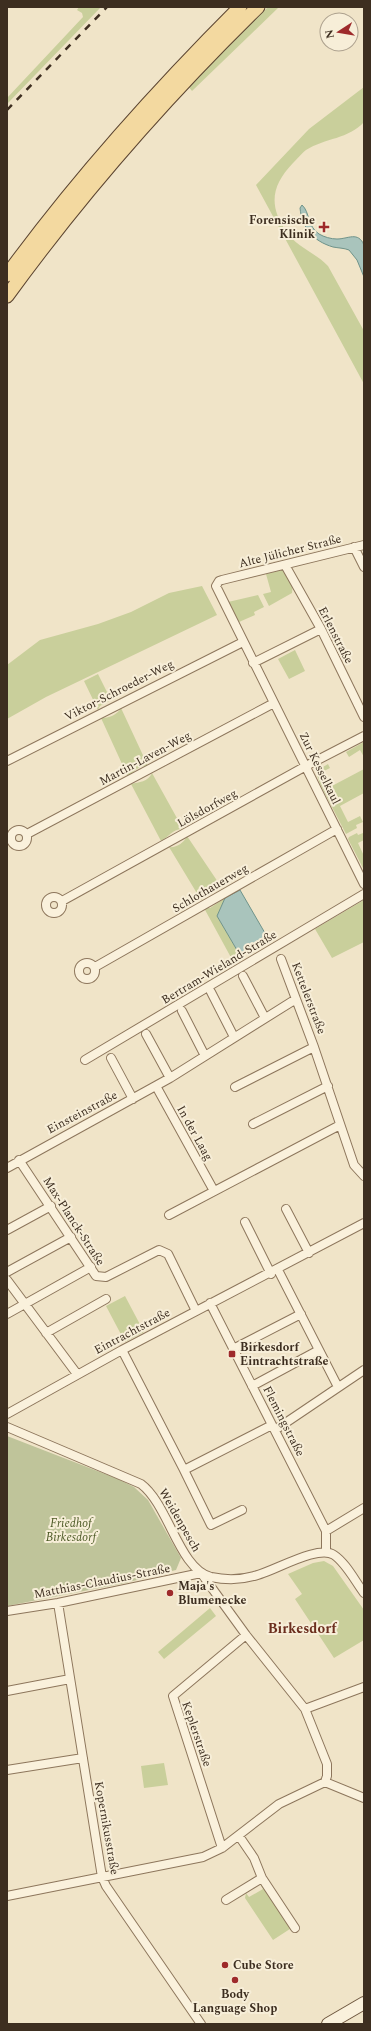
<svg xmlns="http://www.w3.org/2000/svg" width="371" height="2031" viewBox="0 0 371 2031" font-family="Spectral,serif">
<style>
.green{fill:#c9cf9b}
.cemetery{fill:#bfc49a}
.water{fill:#a9c4bc;stroke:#6f938a}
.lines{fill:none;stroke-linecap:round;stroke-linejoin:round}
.street-casing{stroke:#8d765c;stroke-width:10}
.secondary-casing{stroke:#6f573f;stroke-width:14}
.primary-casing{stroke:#5b4430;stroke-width:15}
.street{stroke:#faf1dc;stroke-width:8}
.secondary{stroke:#faf1dc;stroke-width:12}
.primary{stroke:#f3d9a0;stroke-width:13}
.rail{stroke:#3d2e20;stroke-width:2.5;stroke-dasharray:7 7;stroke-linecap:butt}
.poi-dot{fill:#9e2a2b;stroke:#f7eed8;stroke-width:1.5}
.labels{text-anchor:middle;stroke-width:4;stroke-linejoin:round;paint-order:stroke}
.poi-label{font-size:12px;font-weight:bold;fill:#3d2e20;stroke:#f7eed8;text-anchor:start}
.street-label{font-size:12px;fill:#3d2e20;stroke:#f7eed8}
.park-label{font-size:12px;font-style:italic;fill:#4d5a26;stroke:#f7eed8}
.quarter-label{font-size:14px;font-weight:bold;fill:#6b2e1e;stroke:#f7eed8}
</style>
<rect width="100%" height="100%" fill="#f0e4c8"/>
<path class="green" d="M 79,7 L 101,7 L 7,104 L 7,98 L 83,17 L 82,13 L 77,10 Z
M 268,7 L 279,7 L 192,91 L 188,86 Z
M 364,87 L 364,122 C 349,139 325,138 306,150 C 302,153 297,159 293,163 C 272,185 268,205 286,231 C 296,247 316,253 328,266 L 364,331 L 364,384 L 256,185 L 309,129 Z
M 285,569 L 293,583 L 292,593 L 269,606 L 263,594 L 271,592 L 266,574 Z
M 202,586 L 217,615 L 46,697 L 7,719 L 7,665 L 40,640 L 98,624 L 131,612 L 169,593 Z
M 258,595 L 264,607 L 254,612 L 255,615 L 239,622 L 228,602 Z
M 295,650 L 305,671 L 289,679 L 278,659 Z
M 98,674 L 111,700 L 100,706 L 98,710 L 84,681 Z
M 121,708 L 148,766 C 139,765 134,771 128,777 L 101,718 C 109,718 117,715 121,708 Z
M 364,742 L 364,757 L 360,750 L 349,757 L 346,752 Z
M 321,764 L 323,767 L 328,764 L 330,768 L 322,772 L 330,787 L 364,769 L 364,793 L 340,806 L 348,822 L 360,816 L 363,822 L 356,825 L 357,828 L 346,834 L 320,784 L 316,772 L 318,766 Z
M 152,773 L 183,829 C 172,829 169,837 161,841 L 131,784 C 139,782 148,782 152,773 Z
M 357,833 L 358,835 L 363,833 L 364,840 L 358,843 L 364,856 L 364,870 L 348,839 L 349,837 Z
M 187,836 L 222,888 C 214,892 206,891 201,900 L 169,847 C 176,848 184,843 187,836 Z
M 225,898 L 217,916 L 242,959 L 234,963 L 204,908 L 210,908 Z
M 364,900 L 364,942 L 332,958 L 315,929 Z
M 125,1296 L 144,1332 L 125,1342 L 106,1306 Z
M 324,1561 L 333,1566 L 364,1610 L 364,1640 L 334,1658 L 295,1599 L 302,1594 L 288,1574 L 313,1563 Z
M 210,1608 L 216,1616 L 164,1659 L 158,1652 Z
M 164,1763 L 168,1785 L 144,1788 L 141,1766 Z
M 263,1883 L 293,1927 L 273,1940 L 245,1898 L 246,1893 L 249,1897 L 263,1889 L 260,1884 Z"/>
<path class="cemetery" d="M 7,1436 L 118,1479 L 134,1487 L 148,1500 L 181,1558 L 176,1570 L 125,1583 L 7,1606 Z"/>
<path class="water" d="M 302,205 C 310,212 307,226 319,234 C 324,237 331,239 337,239 C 348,239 358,231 364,245 C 367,253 364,268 364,277 L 357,260 L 349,250 C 344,248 338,248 333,247 C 313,241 302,228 300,208 Z
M 240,890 L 269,940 L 241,957 L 217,916 L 225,898 Z"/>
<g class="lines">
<defs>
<path id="street" d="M 364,545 L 222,580 L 219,581 L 216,586 L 364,884
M 354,547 L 364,567
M 285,565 L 321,629 L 364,717
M 253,663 L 321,629
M 7,761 L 243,642
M11 838a8 8 0 1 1 16 0a8 8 0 1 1-16 0Z
M 27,834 L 274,703
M46 905a8 8 0 1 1 16 0a8 8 0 1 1-16 0Z
M 62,901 L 306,766 L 364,736
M 281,959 L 314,1047 L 354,1165 L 364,1176
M79 971a8 8 0 1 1 16 0a8 8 0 1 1-16 0Z
M 95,967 L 337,829
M 243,976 L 265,1018
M 211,992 L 234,1037
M 182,1011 L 205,1056
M 146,1034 L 170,1078
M 111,1058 L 133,1099
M 85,1060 L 364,894
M 156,1086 L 214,1191
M 235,1087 L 314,1047
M 253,1124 L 328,1086
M 19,1160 L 96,1276 L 106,1277 L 159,1250 L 168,1254 L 196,1311
M 7,1168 L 170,1078 L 296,999
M 286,1209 L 309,1253
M 169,1215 L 340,1125
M 245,1222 L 271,1274
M 7,1230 L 51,1206
M 278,1270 L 338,1387
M 7,1272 L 71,1237
M 7,1280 L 77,1374
M 210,1303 L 326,1531 L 326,1552
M 7,1314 L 91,1267
M 46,1333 L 106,1299
M 233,1349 L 301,1314
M 122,1350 L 184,1470
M 252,1386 L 319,1350
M 7,1414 L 122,1350 L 364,1223
M 7,1427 L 141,1484 C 169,1505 179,1569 211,1577 C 225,1580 240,1580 254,1576 C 273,1572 318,1544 334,1555 C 346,1563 355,1581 364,1593
M 275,1430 L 364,1370
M 242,1510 L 211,1525 L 184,1470 L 272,1425
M 326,1531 L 364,1508
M 58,1603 L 102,1877 L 106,1886 L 201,2024
M 7,1611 L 58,1603 L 201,1573 L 246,1635 L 305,1709 L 327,1764 L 327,1776 L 325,1782
M 7,1691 L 70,1679
M 305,1709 L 364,1687
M 7,1770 L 83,1758
M 325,1782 L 364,1798
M 239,1836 L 254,1858 L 262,1878 L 295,1928
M 222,1848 L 173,1696 L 246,1635
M 7,1896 L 203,1857 L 222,1848 L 279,1804 L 325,1782
M 226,1900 L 262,1878"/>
<path id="secondary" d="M 328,2024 L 364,2003"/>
<path id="primary" d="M 7,275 C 77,179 156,91 240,7
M 7,296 C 82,193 167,96 258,7"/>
</defs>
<use href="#street" class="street-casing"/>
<use href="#secondary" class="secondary-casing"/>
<use href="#primary" class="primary-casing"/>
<use href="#street" class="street"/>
<use href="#secondary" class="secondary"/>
<use href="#primary" class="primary"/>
<path class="rail" d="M 7,110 L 107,7"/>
</g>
<g class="poi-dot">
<path d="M322 221h4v4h4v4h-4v4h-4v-4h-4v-4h4z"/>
<rect x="228" y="1350" width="8" height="8" rx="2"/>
<circle cx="170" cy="1593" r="4"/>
<circle cx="225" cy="1965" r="4"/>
<circle cx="235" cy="1980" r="4"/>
</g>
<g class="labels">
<g class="poi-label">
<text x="315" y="224" text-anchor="end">Forensische<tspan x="315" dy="14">Klinik</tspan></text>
<text x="240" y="1351">Birkesdorf<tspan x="240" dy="14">Eintrachtstraße</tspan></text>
<text x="178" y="1590">Maja's<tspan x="178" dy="14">Blumenecke</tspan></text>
<text x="233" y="1969">Cube Store</text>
<text x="235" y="1998" text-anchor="middle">Body<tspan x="235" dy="14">Language Shop</tspan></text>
</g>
<g class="street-label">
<text transform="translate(290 551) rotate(-14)" y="4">Alte Jülicher Straße</text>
<text transform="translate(336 635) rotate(63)" y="4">Erlenstraße</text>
<text transform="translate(119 690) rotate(-27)" y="4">Viktor-Schroeder-Weg</text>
<text transform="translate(145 758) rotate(-28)" y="4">Martin-Laven-Weg</text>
<text transform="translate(320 768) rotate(64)" y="4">Zur Kesselkaul</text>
<text transform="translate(207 808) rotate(-29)" y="4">Lölsdorfweg</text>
<text transform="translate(210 888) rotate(-30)" y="4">Schlothauerweg</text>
<text transform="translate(219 967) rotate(-31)" y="4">Bertram-Wieland-Straße</text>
<text transform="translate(309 998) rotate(69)" y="4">Kettelerstraße</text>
<text transform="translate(82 1112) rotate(-28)" y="4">Einsteinstraße</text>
<text transform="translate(195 1133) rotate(61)" y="4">In der Laag</text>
<text transform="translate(74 1221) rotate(57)" y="4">Max-Planck-Straße</text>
<text transform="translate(132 1331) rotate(-28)" y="4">Eintrachtstraße</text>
<text transform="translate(284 1421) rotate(63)" y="4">Flemingstraße</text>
<text transform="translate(180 1520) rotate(60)" y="4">Weidenpesch</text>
<text transform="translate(102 1581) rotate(-11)" y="4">Matthias-Claudius-Straße</text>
<text transform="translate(197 1734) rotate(71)" y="4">Keplerstraße</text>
<text transform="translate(107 1828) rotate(80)" y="4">Kopernikusstraße</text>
</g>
<g class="park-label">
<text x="71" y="1527">Friedhof<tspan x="71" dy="14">Birkesdorf</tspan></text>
</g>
<g class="quarter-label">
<text x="302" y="1633">Birkesdorf</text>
</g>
</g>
<rect width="371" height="2031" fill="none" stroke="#3d2e20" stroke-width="16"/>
<g transform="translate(339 32) rotate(258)"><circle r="19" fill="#f7eed8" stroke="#ada18e"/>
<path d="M0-3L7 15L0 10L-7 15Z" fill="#9e2a2b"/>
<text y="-6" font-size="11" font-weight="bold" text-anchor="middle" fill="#3d2e20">N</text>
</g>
</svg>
